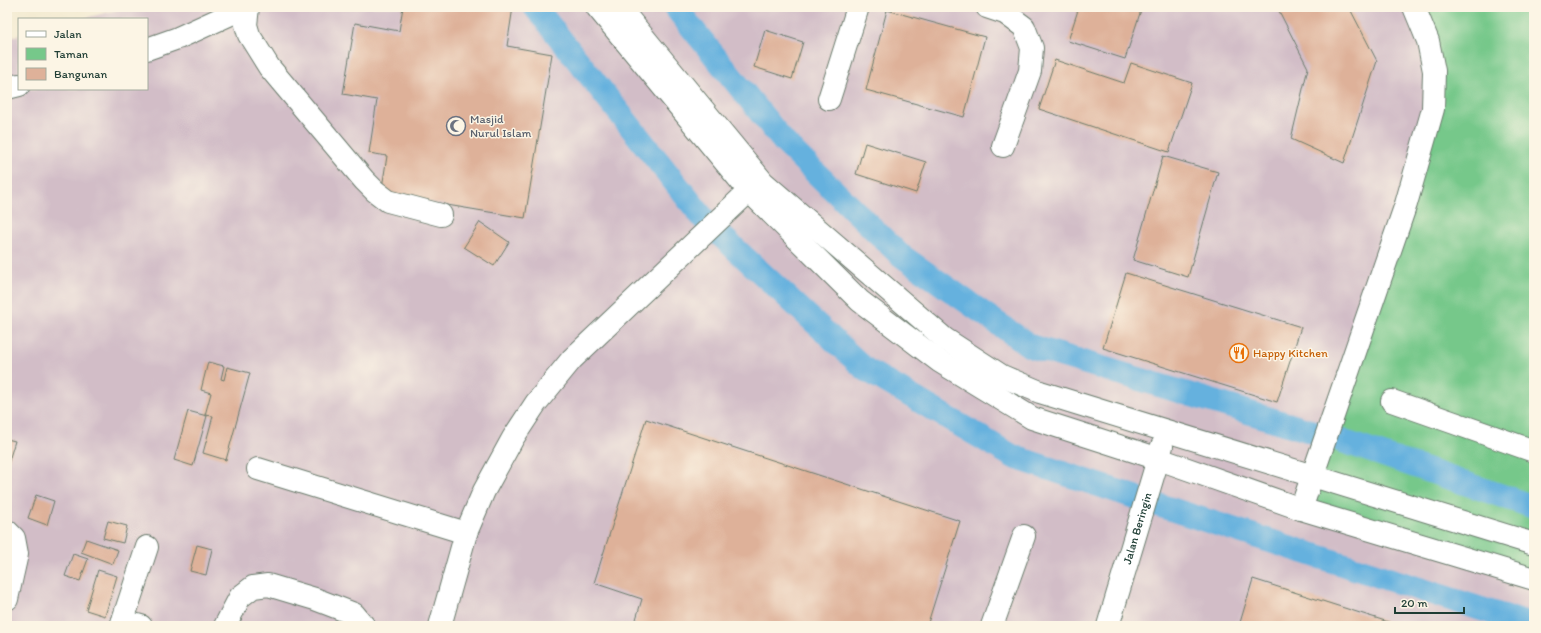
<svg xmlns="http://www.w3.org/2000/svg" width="1541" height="633" viewBox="0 0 1541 633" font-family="Itim,sans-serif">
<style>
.industrial{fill:#d2bdc7}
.green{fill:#76c88a;stroke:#4a825f}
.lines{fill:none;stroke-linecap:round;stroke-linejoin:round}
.canal{stroke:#65b1de;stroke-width:24}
.building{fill:#deb199}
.minor-casing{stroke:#697a6b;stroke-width:24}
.minor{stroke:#fff;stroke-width:22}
.labels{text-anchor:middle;stroke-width:3;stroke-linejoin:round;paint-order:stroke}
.worship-label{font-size:12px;fill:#5b616d;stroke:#fcf5e5;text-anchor:start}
.food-label{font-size:12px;fill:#c56008;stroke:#fcf5e5;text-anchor:start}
.street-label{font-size:12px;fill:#1f3d34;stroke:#fcf5e5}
</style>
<rect width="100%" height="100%" fill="#fcf5e5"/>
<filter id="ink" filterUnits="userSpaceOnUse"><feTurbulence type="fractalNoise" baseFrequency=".025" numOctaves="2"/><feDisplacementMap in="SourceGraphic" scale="8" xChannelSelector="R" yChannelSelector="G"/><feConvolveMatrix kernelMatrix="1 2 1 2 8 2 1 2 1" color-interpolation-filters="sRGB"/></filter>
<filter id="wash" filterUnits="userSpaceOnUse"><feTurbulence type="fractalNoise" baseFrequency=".012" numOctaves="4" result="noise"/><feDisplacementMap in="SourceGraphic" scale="16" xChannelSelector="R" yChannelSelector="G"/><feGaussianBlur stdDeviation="0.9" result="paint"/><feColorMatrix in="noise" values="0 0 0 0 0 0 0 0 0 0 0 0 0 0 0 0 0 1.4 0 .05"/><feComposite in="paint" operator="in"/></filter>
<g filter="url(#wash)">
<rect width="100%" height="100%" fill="#f3ead0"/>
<path class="industrial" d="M 129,7 L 1534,7 L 1534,626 L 7,626 L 7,38 L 19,35 L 19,89 L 147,89 L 147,19 L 81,19 Z"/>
<path class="green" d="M 1410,7 L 1534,7 L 1534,574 L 1306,503 L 1440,73 Z"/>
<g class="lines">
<path class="canal" d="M 535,7 L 708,224
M 675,7 L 784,142 L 899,254 L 1030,346 L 1320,434
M 717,232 L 865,369 L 1014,457 L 1135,497
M 1342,441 L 1534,507
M 1155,504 L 1534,626"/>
</g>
<g id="blocks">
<path class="building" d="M 403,7 L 513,7 L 507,46 L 552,54 L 525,218 L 381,194 L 387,156 L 369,153 L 377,100 L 343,94 L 355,23 L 399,31 Z
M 1079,7 L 1142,7 L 1125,59 L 1068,41 Z
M 1277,7 L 1349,7 L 1377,61 L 1344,163 L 1291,139 L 1308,68 Z
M 887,10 L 985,37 L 964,117 L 866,90 Z
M 765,30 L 803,42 L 792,79 L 754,67 Z
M 1055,60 L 1124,83 L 1131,63 L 1192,83 L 1169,152 L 1039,109 Z
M 865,143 L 926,162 L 916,193 L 856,174 Z
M 1163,156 L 1218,172 L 1188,277 L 1133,260 Z
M 480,222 L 509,242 L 494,266 L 464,247 Z
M 1126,273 L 1301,327 L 1277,402 L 1103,348 Z
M 208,362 L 224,366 L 221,379 L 224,380 L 227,367 L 250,373 L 226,460 L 203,453 L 213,416 L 205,415 L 211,393 L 201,390 Z
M 188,411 L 207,416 L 193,466 L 174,460 Z
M 646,419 L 960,521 L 927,626 L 634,626 L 642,599 L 594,583 Z
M 7,439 L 15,441 L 7,467 Z
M 36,495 L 54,501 L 47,525 L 28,518 Z
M 108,521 L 127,526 L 123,543 L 103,538 Z
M 86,539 L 118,550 L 113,564 L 81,552 Z
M 197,545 L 212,549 L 206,575 L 190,571 Z
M 73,554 L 88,559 L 80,581 L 65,576 Z
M 98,570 L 117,576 L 105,616 L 86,610 Z
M 1253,579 L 1401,626 L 1239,626 Z"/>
</g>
</g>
<g filter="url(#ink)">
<use href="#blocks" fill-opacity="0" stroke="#697a6b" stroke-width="1"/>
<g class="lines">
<defs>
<g id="minor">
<path d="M 248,7 L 246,25 L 249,35 L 269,67 L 364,180 L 375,191 L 388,201 L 441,215"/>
<path d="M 597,7 L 749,191 L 860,301 L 939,361 L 1032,418 L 1159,459 L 1301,509 L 1534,579"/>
<path d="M 619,7 L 763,182 L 945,339 L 1002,376 L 1040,392 L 1534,544"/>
<path d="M 987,7 L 1005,13 L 1024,27 L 1032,48 L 1030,71 L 1003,146"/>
<path d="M 147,49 L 178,38 L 246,7"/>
<path d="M 7,88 L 19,85"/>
<path d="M 829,99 L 858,7"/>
<path d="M 1392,401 L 1534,451"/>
<path d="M 258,469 L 466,533"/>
<path d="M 1301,509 L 1406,204 L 1433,109 L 1434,71 L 1428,41 L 1414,7"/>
<path d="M 7,531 L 14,538 L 17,554 L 7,599"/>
<path d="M 123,621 L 141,626"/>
<path d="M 121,626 L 147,547"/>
<path d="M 225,626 L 240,597 L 253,587 L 268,585 L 315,599 L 354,614 L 364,626"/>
<path d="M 440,626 L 466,533 L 484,491 L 513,438 L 536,403 L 572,359 L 749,191"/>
<path d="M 992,626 L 1024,536"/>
<path id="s1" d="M 1108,626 L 1162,446"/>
</g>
</defs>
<use href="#minor" class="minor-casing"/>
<use href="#minor" class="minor"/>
</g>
</g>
<defs>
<symbol id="mosque-ring" viewBox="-11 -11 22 22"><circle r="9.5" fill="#fcf5e5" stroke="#6b7280" stroke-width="1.5"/><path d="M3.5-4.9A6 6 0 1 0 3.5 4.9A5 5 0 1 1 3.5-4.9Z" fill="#6b7280"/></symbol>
<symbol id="restaurant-ring" viewBox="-11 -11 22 22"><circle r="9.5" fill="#fcf5e5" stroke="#e8710a" stroke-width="1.5"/><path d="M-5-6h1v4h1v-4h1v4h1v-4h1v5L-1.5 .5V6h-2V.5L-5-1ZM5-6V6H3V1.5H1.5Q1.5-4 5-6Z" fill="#e8710a"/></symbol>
</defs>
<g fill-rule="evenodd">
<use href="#mosque-ring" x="445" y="115" width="22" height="22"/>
<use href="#restaurant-ring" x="1228" y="342" width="22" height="22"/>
</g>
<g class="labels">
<g class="worship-label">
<text x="470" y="123">Masjid<tspan x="470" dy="14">Nurul Islam</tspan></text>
</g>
<g class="food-label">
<text x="1253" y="357">Happy Kitchen</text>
</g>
<g class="street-label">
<text dy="4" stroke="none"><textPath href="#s1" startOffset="102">Jalan Beringin</textPath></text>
</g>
</g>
<rect width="1541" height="633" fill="none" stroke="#fcf5e5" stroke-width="24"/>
<rect x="18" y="18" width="130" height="72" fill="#fcf5e5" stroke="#a4ab9e"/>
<rect x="26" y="31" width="20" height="6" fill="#ffffff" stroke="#a4ab9e"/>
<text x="54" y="38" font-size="12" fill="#1f3d34">Jalan</text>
<rect x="26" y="48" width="20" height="12" fill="#76c88a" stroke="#a4ab9e"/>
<text x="54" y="58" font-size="12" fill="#1f3d34">Taman</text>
<rect x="26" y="68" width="20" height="12" fill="#deb199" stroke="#a4ab9e"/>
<text x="54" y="78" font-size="12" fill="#1f3d34">Bangunan</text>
<path d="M1395 607v6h69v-6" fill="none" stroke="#1f3d34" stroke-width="2"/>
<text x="1401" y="607" font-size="12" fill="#1f3d34" stroke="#fcf5e5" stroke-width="3" paint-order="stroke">20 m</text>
</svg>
